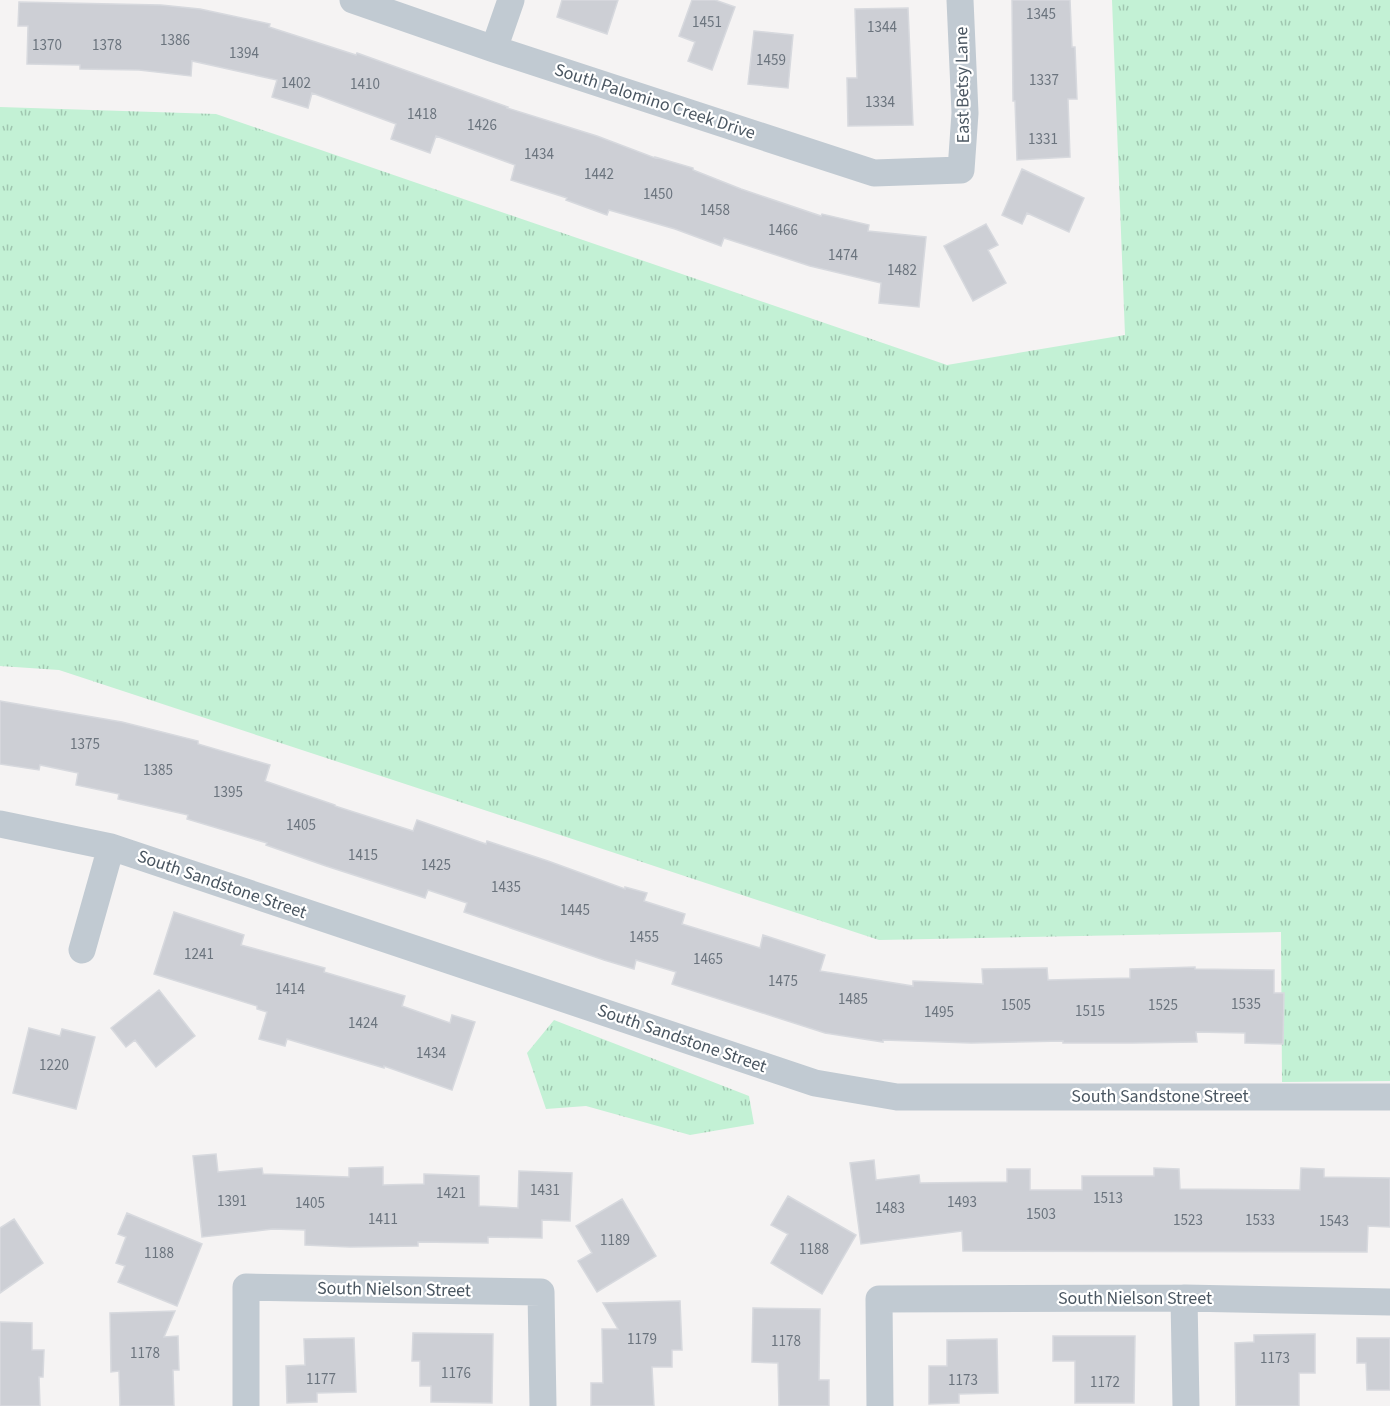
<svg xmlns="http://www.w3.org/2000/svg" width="1390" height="1406" viewBox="0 0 1390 1406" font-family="'Source Sans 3',sans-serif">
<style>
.grass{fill:url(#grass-tufts)}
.building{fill:#cdcfd5;stroke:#d7d9de;stroke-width:1.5}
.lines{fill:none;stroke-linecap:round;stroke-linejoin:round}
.minor{stroke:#c1cad2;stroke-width:27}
.labels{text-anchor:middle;stroke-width:4.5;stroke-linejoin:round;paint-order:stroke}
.number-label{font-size:15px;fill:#6b747e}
.street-label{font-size:18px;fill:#4a5661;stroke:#fff}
</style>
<defs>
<pattern id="grass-tufts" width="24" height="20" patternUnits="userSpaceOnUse" patternTransform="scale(1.5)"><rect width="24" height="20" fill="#c3f1d5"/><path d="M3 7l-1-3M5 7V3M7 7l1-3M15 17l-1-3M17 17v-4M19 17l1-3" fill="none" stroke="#a0c6b0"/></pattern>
</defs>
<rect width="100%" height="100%" fill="#f5f3f3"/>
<path class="grass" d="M 1112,0 L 1390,0 L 1390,1081 L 1282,1082 L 1281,932 L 879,940 L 59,670 L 0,666 L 0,107 L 216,114 L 947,365 L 1125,335 Z
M 554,1020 L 749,1096 L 754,1124 L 690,1135 L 586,1106 L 546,1109 L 527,1053 Z"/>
<path class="building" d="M 562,0 L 618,0 L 607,34 L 557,17 Z
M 692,0 L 715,0 L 735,7 L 712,70 L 688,61 L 695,42 L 679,36 Z
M 1012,0 L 1070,0 L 1072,47 L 1075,47 L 1077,99 L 1068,99 L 1070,157 L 1017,160 L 1015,101 L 1013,101 Z
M 19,2 L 161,5 L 200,9 L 270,24 L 269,27 L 356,55 L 357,53 L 508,107 L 507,108 L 597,136 L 655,158 L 655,157 L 693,168 L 693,170 L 741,189 L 821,216 L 822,214 L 869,225 L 868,231 L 926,237 L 919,307 L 879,303 L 881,283 L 810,266 L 724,238 L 721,246 L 675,229 L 609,210 L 607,215 L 566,200 L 567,198 L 511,180 L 515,165 L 436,136 L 430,153 L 391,139 L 396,124 L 312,93 L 308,108 L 272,97 L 277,80 L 192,61 L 191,76 L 139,70 L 80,69 L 80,65 L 27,64 L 28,26 L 18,26 Z
M 908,8 L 913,125 L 848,126 L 847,78 L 857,78 L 855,9 Z
M 754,31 L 793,35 L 788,88 L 748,84 Z
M 1022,169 L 1084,198 L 1069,232 L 1027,213 L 1022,224 L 1002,215 Z
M 986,224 L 998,245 L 988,250 L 1006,283 L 973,301 L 944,246 Z
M 0,701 L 122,722 L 198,741 L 198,744 L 270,765 L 265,781 L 335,805 L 335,806 L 413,831 L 417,820 L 486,844 L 487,841 L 548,861 L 625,889 L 625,887 L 647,893 L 644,901 L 685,914 L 682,924 L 760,948 L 763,935 L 825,955 L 820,971 L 913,986 L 913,981 L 983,984 L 982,969 L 1047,968 L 1048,980 L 1130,978 L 1130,969 L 1195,967 L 1195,969 L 1274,970 L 1274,993 L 1284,993 L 1283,1044 L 1245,1043 L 1245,1033 L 1196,1032 L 1197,1042 L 1132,1043 L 1063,1043 L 1063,1041 L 971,1043 L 883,1040 L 883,1042 L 825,1033 L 672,984 L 676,972 L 636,960 L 634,969 L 604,960 L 464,912 L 467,903 L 428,890 L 425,898 L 326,866 L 266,845 L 267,843 L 187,819 L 188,815 L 118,799 L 119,794 L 76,785 L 78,773 L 40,765 L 39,770 L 0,764 Z
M 174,912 L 244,935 L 241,945 L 325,968 L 324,972 L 405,996 L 402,1006 L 450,1023 L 452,1015 L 475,1022 L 452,1090 L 384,1066 L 384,1068 L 287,1039 L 285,1046 L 259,1039 L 267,1012 L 257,1009 L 257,1006 L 154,974 Z
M 159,990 L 195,1036 L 156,1067 L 135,1040 L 126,1047 L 111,1028 Z
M 29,1028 L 60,1036 L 62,1029 L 95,1037 L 76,1109 L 13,1093 Z
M 216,1154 L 218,1172 L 262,1168 L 263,1174 L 349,1177 L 349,1168 L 383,1167 L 383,1185 L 424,1184 L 424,1174 L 479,1176 L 479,1206 L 518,1208 L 519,1171 L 572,1173 L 570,1221 L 542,1220 L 542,1238 L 488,1237 L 488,1243 L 418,1242 L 418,1246 L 350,1247 L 305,1245 L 305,1230 L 273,1229 L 202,1237 L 193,1156 Z
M 874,1160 L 876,1180 L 919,1175 L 920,1183 L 1007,1182 L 1007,1169 L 1030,1169 L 1030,1190 L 1082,1190 L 1082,1176 L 1154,1176 L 1154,1168 L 1179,1169 L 1180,1189 L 1300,1190 L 1301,1168 L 1324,1169 L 1324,1177 L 1390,1178 L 1390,1227 L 1368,1226 L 1367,1252 L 963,1251 L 962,1231 L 861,1244 L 850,1163 Z
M 788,1196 L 856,1235 L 822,1294 L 771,1263 L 788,1234 L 771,1225 Z
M 622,1199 L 656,1256 L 597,1292 L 578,1261 L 592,1253 L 576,1226 Z
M 127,1213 L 202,1244 L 177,1306 L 118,1282 L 125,1266 L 116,1263 L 126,1237 L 118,1234 Z
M 14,1219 L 43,1263 L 0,1293 L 0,1228 Z
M 680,1301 L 682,1350 L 672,1350 L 672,1367 L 652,1367 L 654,1406 L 591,1406 L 591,1383 L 603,1383 L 602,1329 L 618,1329 L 603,1303 Z
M 753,1308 L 820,1309 L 819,1380 L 829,1380 L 829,1406 L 779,1406 L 778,1363 L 752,1362 Z
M 175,1311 L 164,1337 L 178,1336 L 179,1370 L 173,1370 L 174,1406 L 120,1406 L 119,1371 L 111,1372 L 110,1313 Z
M 0,1322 L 32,1323 L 32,1350 L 44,1350 L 43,1377 L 39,1377 L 40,1406 L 0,1406 Z
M 413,1333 L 493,1334 L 492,1403 L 431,1402 L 431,1386 L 420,1386 L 420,1361 L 412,1361 Z
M 1315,1334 L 1315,1373 L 1299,1373 L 1299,1406 L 1236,1406 L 1235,1343 L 1254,1342 L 1254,1335 Z
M 1053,1336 L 1135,1336 L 1134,1403 L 1075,1403 L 1075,1361 L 1053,1361 Z
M 354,1338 L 356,1392 L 317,1393 L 317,1402 L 287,1403 L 286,1366 L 305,1365 L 304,1339 Z
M 1357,1338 L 1390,1338 L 1390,1390 L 1367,1390 L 1366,1363 L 1357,1363 Z
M 997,1339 L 998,1393 L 959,1394 L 959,1403 L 929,1404 L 929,1366 L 947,1366 L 947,1340 Z"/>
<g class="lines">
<path class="minor" d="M 353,0 L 494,49 L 874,173 L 961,170 L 965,113 L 960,0
M 494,49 L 511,0
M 0,824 L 111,847 L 815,1083 L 897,1097 L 1390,1097
M 82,950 L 111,847
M 1184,1298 L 1186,1406
M 246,1406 L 246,1287 L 541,1292 L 543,1406
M 880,1406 L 879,1299 L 1184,1298 L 1390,1302"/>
</g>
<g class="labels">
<g class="number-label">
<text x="1041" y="19">1345</text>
<text x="707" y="27">1451</text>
<text x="882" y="32">1344</text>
<text x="175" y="45">1386</text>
<text x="47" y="50">1370</text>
<text x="107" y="50">1378</text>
<text x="244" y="58">1394</text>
<text x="771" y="65">1459</text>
<text x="1044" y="85">1337</text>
<text x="296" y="88">1402</text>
<text x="365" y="89">1410</text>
<text x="880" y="107">1334</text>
<text x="422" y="119">1418</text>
<text x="482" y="130">1426</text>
<text x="1043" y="144">1331</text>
<text x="539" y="159">1434</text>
<text x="599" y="179">1442</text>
<text x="658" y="199">1450</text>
<text x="715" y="215">1458</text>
<text x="783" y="235">1466</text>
<text x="843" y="260">1474</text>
<text x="902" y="275">1482</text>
<text x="85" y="749">1375</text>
<text x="158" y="775">1385</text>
<text x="228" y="797">1395</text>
<text x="301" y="830">1405</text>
<text x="363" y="860">1415</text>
<text x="436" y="870">1425</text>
<text x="506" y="892">1435</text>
<text x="575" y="915">1445</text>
<text x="644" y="942">1455</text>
<text x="199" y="959">1241</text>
<text x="708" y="964">1465</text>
<text x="783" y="986">1475</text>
<text x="290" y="994">1414</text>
<text x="853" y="1004">1485</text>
<text x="1246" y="1009">1535</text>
<text x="1016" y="1010">1505</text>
<text x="1163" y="1010">1525</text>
<text x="1090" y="1016">1515</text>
<text x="939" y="1017">1495</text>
<text x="363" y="1028">1424</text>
<text x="431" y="1058">1434</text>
<text x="54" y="1070">1220</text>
<text x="545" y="1195">1431</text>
<text x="451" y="1198">1421</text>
<text x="1108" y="1203">1513</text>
<text x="232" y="1206">1391</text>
<text x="962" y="1207">1493</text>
<text x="310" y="1208">1405</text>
<text x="890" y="1213">1483</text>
<text x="1041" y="1219">1503</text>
<text x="383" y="1224">1411</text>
<text x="1188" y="1225">1523</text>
<text x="1260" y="1225">1533</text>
<text x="1334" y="1226">1543</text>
<text x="615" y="1245">1189</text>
<text x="814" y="1254">1188</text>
<text x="159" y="1258">1188</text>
<text x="642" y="1344">1179</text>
<text x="786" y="1346">1178</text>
<text x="145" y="1358">1178</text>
<text x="1275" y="1363">1173</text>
<text x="456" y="1378">1176</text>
<text x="321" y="1384">1177</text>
<text x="963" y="1385">1173</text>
<text x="1105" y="1387">1172</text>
</g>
<g class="street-label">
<text transform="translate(962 85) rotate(-91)" y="6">East Betsy Lane</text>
<text transform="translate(655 101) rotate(18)" y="6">South Palomino Creek Drive</text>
<text transform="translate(222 884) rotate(19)" y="6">South Sandstone Street</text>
<text transform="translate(682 1038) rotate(19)" y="6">South Sandstone Street</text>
<text x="1160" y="1102">South Sandstone Street</text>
<text transform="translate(394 1289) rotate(1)" y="6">South Nielson Street</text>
<text x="1135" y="1304">South Nielson Street</text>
</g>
</g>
</svg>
